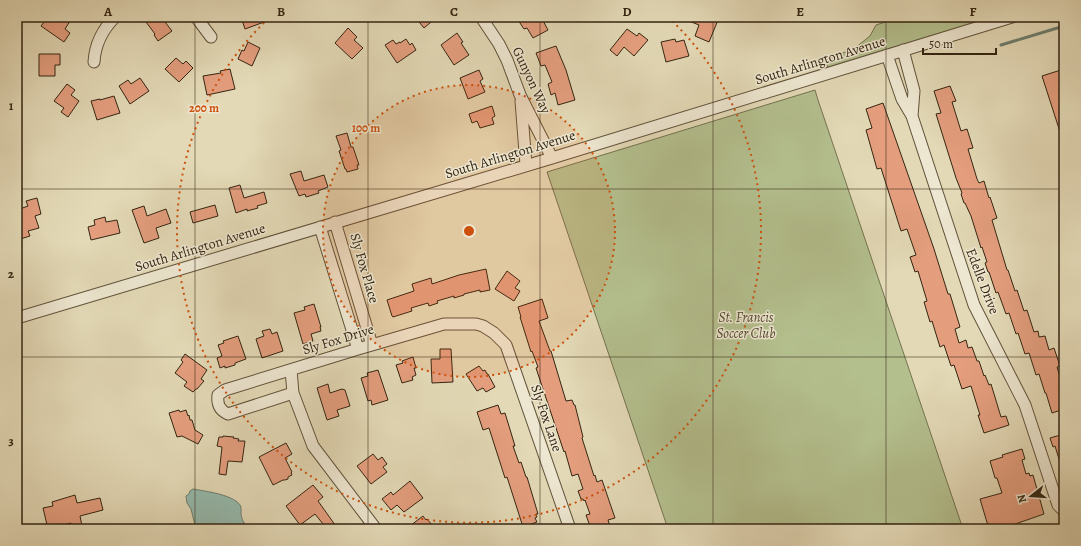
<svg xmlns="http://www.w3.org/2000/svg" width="1081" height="546" viewBox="0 0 1081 546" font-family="Alegreya,serif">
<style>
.green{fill:#b4bf8e;stroke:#747250}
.water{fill:#95baad;stroke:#6e7e6f}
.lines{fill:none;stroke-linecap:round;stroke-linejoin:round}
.stream{stroke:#6e7e6f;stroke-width:3}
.building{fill:#e49e7e;stroke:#342512}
.minor-casing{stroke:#60523b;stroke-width:13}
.minor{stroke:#ede6d0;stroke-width:11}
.grid{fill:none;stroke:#342512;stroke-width:1;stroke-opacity:0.55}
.ring{fill:none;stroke:#cd510d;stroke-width:2;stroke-dasharray:2 4}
.labels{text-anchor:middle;stroke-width:3;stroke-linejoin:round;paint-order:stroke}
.street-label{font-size:14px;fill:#342512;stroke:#ede6d0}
.park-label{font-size:14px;font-style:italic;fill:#544c31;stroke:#ede6d0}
.centre{fill:#cd510d;stroke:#ede6d0;stroke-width:2}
.ring-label{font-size:12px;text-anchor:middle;font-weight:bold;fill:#cd510d;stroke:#ede6d0;stroke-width:3;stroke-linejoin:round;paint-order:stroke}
.neatline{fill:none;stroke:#342512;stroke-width:1.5}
.grid-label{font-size:13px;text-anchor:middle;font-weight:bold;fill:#342512}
</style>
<rect width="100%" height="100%" fill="#e3d9b6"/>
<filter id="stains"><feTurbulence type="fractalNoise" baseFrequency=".005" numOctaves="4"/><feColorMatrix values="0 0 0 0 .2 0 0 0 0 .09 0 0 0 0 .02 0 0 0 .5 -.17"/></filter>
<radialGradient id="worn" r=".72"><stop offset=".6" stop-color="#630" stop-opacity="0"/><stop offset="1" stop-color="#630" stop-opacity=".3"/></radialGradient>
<path class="green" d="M 902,17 L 995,17 L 828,69 L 826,60 L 855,48 L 870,36 L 876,25 Z
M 815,90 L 818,100 L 963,529 L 668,529 L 547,172 Z"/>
<path class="water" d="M 193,489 C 204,491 237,495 241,507 C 241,509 241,511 241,513 C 241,520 245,524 249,529 L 196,529 L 191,509 L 187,503 L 186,496 L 189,494 L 190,491 Z"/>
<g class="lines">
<path class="stream" d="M 1001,45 L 1064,26"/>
</g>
<path class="building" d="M 48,17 L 65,17 L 70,21 L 65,29 L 70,33 L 64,42 L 41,26 Z
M 153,17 L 172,17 L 165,22 L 172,31 L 158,41 L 154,35 L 155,34 L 146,22 Z
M 241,17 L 275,17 L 275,18 L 245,29 Z
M 415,17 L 437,17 L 424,28 Z
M 525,17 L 541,17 L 548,30 L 533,38 L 527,28 L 524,29 L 518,20 Z
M 679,17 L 711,17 L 718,20 L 709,42 L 695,36 L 699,25 Z
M 348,28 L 357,37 L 354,40 L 363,48 L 352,59 L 335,43 Z
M 627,29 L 637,36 L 639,33 L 648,40 L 634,56 L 624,47 L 617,56 L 610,50 Z
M 457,33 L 463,42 L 461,43 L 469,55 L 454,65 L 441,45 Z
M 406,39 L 410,45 L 412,43 L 416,50 L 397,63 L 385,45 L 393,40 L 396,44 L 400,42 L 400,43 Z
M 675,39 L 676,42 L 684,40 L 689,56 L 666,62 L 661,42 Z
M 248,42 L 260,48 L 252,66 L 238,59 L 242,50 L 244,51 Z
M 556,46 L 566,70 L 575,100 L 558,105 L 555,93 L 551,95 L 548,84 L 552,82 L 545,65 L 541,66 L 536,53 Z
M 39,54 L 60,54 L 60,65 L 55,65 L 55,76 L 39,76 Z
M 176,58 L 183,64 L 186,61 L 193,68 L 179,82 L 165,69 Z
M 230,69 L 235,89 L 207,95 L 203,76 L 221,73 L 220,71 Z
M 1064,69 L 1064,138 L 1062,138 L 1042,76 Z
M 479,70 L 483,79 L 480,81 L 485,92 L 468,99 L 460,78 Z
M 140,78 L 149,91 L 130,104 L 119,86 L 128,80 L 131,84 Z
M 67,84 L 75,90 L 71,95 L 79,101 L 68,117 L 61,112 L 64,108 L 54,101 Z
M 950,86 L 956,101 L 952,102 L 961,131 L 967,129 L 973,148 L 968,149 L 977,179 L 979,183 L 984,181 L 989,198 L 990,197 L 997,218 L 992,220 L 1007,270 L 1008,270 L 1015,291 L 1017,290 L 1024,311 L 1027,310 L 1034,332 L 1038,331 L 1039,337 L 1045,336 L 1049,350 L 1054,348 L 1060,366 L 1057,367 L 1064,390 L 1064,409 L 1052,413 L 1046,393 L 1045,393 L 1039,374 L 1036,375 L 1029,353 L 1025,354 L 1018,333 L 1016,334 L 1009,313 L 1006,314 L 998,292 L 996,293 L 989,272 L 988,272 L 985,263 L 987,262 L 982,247 L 981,248 L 971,216 L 965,203 L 964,203 L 961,194 L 962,193 L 956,178 L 936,114 L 941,113 L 934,91 Z
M 114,96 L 120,113 L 97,120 L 91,101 L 100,99 L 100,100 Z
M 883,103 L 934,249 L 948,294 L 950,294 L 960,327 L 955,329 L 959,343 L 966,340 L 968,348 L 972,347 L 977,361 L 979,361 L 984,376 L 985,375 L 989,385 L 991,384 L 1001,417 L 1006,416 L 1009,425 L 984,433 L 978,415 L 980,415 L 971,386 L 962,389 L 954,365 L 951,366 L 944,345 L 940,347 L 932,321 L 930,322 L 924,302 L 927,301 L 918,271 L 915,272 L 910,257 L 916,255 L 907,229 L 901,231 L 881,168 L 877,169 L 866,130 L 872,128 L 866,109 Z
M 492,106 L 495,116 L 492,118 L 494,124 L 480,128 L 477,121 L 472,123 L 469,114 Z
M 347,133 L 351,147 L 353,147 L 359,165 L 357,165 L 358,169 L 347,172 L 346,169 L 345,169 L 339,151 L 341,150 L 336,136 Z
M 301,171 L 304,181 L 324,175 L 328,187 L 318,191 L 319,193 L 306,197 L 305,194 L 299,196 L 290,174 Z
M 240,185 L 244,198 L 264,192 L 267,203 L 257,206 L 258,208 L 247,211 L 247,209 L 236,213 L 229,188 Z
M 37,198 L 41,214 L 35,216 L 39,228 L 28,231 L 30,236 L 17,240 L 17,210 L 28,206 L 26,201 Z
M 215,205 L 218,216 L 193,223 L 190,212 Z
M 144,206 L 147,216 L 166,209 L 171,223 L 156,228 L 159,238 L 144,243 L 132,210 Z
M 105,217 L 106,222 L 117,220 L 120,233 L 91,240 L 88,227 L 95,225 L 94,220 Z
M 486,269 L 490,290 L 480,292 L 480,290 L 464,294 L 464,295 L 454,298 L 454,296 L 437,301 L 438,303 L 429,306 L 428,303 L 411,308 L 412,311 L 393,317 L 392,316 L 387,300 L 414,291 L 412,284 L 431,278 L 432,284 L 459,275 Z
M 507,271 L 520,281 L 515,288 L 520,291 L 514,301 L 495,289 Z
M 542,299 L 548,318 L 539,321 L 550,351 L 551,351 L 566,401 L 572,400 L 574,405 L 575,405 L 583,437 L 582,438 L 594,476 L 595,475 L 597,482 L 602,480 L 615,518 L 608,520 L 611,529 L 591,529 L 586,515 L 590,514 L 585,500 L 584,501 L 583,499 L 581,499 L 578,491 L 583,489 L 578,474 L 572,476 L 565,451 L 564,452 L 536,368 L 538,367 L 532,351 L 531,352 L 520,317 L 521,317 L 518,307 Z
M 314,304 L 321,327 L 320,327 L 321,331 L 311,334 L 313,341 L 303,344 L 294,313 L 305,310 L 304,307 Z
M 270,329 L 272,334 L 277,332 L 283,351 L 262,358 L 256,339 L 264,336 L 262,331 Z
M 238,336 L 246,359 L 235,363 L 235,365 L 225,368 L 225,366 L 220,368 L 217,358 L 222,356 L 218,345 L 224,343 L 223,341 Z
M 440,349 L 451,349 L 453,382 L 432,383 L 431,359 L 440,359 Z
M 185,354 L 207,370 L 201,379 L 204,381 L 197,389 L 196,389 L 193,392 L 184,386 L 187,382 L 175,373 L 183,362 L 181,360 Z
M 413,357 L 416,368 L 414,368 L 416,375 L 412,377 L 413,380 L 402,383 L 396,365 L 403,363 L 402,361 Z
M 479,366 L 483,371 L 485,370 L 487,374 L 488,374 L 495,387 L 486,392 L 483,388 L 477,391 L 466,374 Z
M 378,370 L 388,400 L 372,405 L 371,400 L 368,401 L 361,378 L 368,376 L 367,373 Z
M 328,384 L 330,393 L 342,389 L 345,390 L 350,406 L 337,410 L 339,416 L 327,420 L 317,388 Z
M 498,405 L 501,414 L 505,413 L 515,446 L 513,446 L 519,463 L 521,462 L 526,477 L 527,477 L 538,514 L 536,514 L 537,517 L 535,518 L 537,522 L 523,527 L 507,477 L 505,478 L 489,428 L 483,430 L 477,412 Z
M 179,410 L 180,412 L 186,410 L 188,416 L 189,415 L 190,420 L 192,420 L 195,430 L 203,435 L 198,444 L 182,436 L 177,437 L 169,413 Z
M 1064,434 L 1064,468 L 1062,469 L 1055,446 L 1053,447 L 1050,438 Z
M 223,436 L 234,437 L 233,438 L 239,439 L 238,441 L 245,441 L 242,462 L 228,461 L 226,475 L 219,474 L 222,447 L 217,446 L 219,437 L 223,437 Z
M 286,443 L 292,454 L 285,458 L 292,472 L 291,473 L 292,475 L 288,477 L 288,479 L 285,480 L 283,480 L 273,485 L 259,457 Z
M 1022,449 L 1025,459 L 1022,460 L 1026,474 L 1029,473 L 1030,476 L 1033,475 L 1044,514 L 1001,529 L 999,529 L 998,526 L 989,529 L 980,499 L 1002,493 L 997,478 L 995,478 L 990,461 L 1003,457 L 1002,455 Z
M 373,454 L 378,460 L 382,457 L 387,464 L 383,467 L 387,472 L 371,484 L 357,466 Z
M 410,481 L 423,498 L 404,512 L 397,505 L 391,510 L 382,499 L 391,492 L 393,495 Z
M 313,485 L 323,497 L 318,501 L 338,529 L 327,529 L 315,514 L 300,525 L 286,506 Z
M 75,495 L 77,503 L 100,498 L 103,510 L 80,516 L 82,526 L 73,529 L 71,523 L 48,529 L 43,508 L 53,506 L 52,502 Z
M 423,516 L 426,520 L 427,519 L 433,526 L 428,529 L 406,529 Z"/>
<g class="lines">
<defs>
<path id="minor" d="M 196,17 L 211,37
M 481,17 L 499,44 L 507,60 L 520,95 L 552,158
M 903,50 L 914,91 L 912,116
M 887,55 L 902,99 L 912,116 L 974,305 L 1025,405 L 1058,505 L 1064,511
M 94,62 C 95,44 102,30 115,17
M 521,101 L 526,165
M 335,222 L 372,345
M 320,227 L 358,349
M 17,318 L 552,158 L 1012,17
M 291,370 L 293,393 L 313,446 L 376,529
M 293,393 L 228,414 C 219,410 217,404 218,395 L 225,390 L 358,349 L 444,324 L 476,324 L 483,326 L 494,333 L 506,345 L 570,529"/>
</defs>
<use href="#minor" class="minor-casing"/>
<use href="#minor" class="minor"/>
</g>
<path class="grid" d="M 195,17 L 195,529M 368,17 L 368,529M 540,17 L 540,529M 713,17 L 713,529M 886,17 L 886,529M 17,189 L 1064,189M 17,357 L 1064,357"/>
<circle cx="469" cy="231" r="146" fill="#cd510d" fill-opacity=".12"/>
<g class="ring">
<circle cx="469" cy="231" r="146"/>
<path d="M668 17A292 292 0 1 1 270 17"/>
</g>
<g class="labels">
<g class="street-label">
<text transform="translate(820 60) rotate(-17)" y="5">South Arlington Avenue</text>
<text transform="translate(532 80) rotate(65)" y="5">Gunyon Way</text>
<text transform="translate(510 154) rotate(-17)" y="5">South Arlington Avenue</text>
<text transform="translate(200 247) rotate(-17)" y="5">South Arlington Avenue</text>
<text transform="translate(365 268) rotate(74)" y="5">Sly Fox Place</text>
<text transform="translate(983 281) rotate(69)" y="5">Edelle Drive</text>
<text transform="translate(338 339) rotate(-17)" y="5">Sly Fox Drive</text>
<text transform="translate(547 418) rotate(71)" y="5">Sly Fox Lane</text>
</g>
<g class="park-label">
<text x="746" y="322">St. Francis<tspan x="746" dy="16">Soccer Club</tspan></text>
</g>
</g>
<circle cx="469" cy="231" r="6" class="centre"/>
<g class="ring-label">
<text x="204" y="112">200 m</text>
<text x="366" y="132">100 m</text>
</g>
<rect width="1081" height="546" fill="none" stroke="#e3d9b6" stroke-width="44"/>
<g transform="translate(1031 496) rotate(253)" stroke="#ede6d0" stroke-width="3" paint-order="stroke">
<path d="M0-3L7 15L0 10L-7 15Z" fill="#342512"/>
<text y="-6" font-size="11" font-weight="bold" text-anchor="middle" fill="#342512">N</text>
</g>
<path d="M923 48v6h73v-6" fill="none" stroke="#342512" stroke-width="2"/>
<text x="929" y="48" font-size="12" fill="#342512" stroke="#ede6d0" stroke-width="3" paint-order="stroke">50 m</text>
<rect x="22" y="22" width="1037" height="502" class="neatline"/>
<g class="grid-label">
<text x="108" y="16">A</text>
<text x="281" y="16">B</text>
<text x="454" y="16">C</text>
<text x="627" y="16">D</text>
<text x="800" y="16">E</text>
<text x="973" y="16">F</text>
<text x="11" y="110">1</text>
<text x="11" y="278">2</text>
<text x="11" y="445">3</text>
</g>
<rect width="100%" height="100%" filter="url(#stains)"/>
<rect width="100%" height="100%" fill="url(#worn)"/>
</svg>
